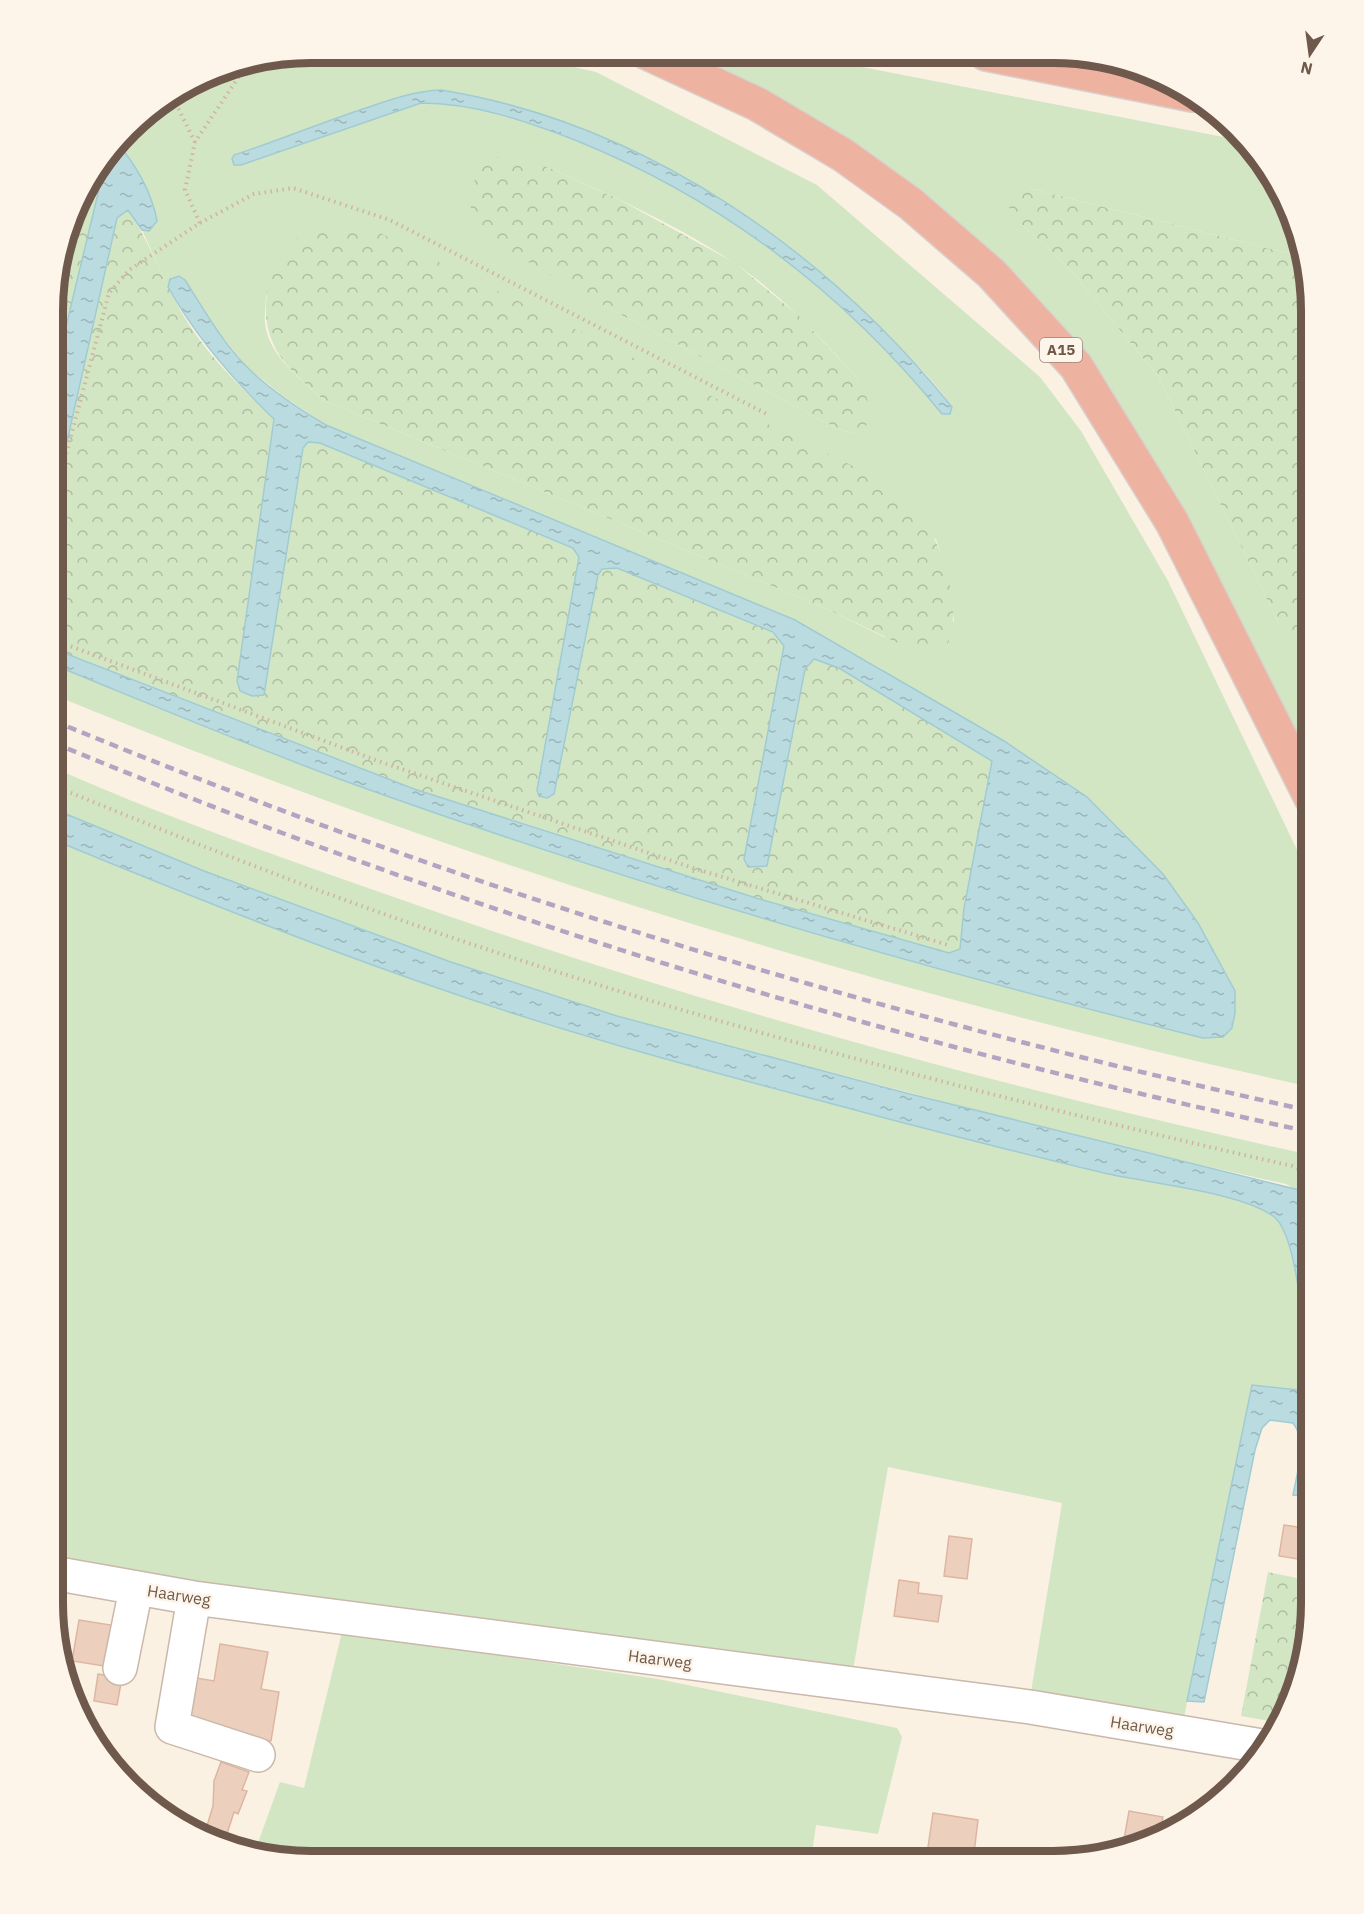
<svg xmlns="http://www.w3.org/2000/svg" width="1364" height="1914" viewBox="0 0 1364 1914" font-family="'IBM Plex Sans',sans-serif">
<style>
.green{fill:#d2e6c4;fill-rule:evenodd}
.forest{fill:url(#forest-crowns)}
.water{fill:url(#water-ripples);stroke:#a1cbd2;stroke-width:1.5}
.building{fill:#edcfbe;stroke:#deb6a0;stroke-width:1.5}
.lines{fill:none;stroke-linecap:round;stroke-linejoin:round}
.minor-casing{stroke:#c9b8ab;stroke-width:36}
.highway-casing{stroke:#d7d0cd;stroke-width:36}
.path{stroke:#d1b3a1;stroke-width:4;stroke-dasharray:1.5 4.5;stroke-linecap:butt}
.minor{stroke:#fff;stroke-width:33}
.highway{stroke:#eeb3a0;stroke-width:33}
.rail{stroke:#b3a4c2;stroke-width:4.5;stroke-dasharray:9 6;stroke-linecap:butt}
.labels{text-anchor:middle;stroke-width:5;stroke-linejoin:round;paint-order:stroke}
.shield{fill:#fdf5e9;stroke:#9a877b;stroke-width:1.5}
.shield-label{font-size:15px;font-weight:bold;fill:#6f584c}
.street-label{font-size:16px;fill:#6f584c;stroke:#fdf5e9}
.rim{fill:none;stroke:#6f584c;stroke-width:8}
</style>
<defs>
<pattern id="forest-crowns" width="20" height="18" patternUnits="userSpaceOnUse" patternTransform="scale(1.5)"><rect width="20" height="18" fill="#d2e6c4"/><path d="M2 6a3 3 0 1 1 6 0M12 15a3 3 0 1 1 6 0" fill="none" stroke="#afbda1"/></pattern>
<pattern id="water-ripples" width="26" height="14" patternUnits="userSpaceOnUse" patternTransform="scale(1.5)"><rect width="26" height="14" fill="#badce1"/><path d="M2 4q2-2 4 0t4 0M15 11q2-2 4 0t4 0" fill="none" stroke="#9bb5b9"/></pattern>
</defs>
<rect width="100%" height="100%" fill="#faf1e3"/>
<path class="green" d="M 311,53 L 512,53 L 596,72 L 817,185 L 1040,377 L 1081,431 L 1168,581 L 1311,879 L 1311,1087 C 881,993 461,862 54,695 L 54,665 C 150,704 245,744 342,780 C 624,882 913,966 1203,1038 L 1235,991 L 1198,923 L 1163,874 L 880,668 L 795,620 L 326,425 L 283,396 L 247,367 L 217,330 L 170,279 L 168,287 L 142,230 L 149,231 L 130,159 L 118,144 L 141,116 L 227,66 ZM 441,90 C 614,119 772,217 894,341 C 908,356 947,393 952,410 L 942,414 C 843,292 721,199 575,140 C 526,121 474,103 421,103 L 241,165 L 234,155 L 400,96 ZM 547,167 C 610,195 676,224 734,263 C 783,295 822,340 861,382 L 855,434 L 838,429 L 597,302 ZM 266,295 L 936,539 L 947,574 L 954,621 L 884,637 L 823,607 L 325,401 C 302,381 269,356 265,324 C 264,315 266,304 266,295 Z
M 669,54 L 795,54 L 1239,140 L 1285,197 L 1299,256 L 1028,188 L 1021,224 L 1068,267 L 1158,376 L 1281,628 L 1303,619 L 1300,564 L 1311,489 L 1311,773 L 1026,299 Z
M 54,768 C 163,816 276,856 388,895 C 690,1002 998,1087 1311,1155 L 1311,1202 L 1307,1196 L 1286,1184 L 1102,1143 L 617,1016 L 448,961 L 204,871 L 54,809 Z
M 54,840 C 236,915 420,988 610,1043 C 701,1070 793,1093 885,1118 C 958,1137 1031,1156 1105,1173 C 1148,1183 1240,1193 1274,1216 C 1298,1233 1308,1354 1304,1385 L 1299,1390 L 1252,1385 L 1183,1722 L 1030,1698 L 1062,1503 L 888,1467 L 852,1676 L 53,1560 Z
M 342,1632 L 658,1679 L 897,1728 L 902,1737 L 878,1834 L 816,1825 L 811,1861 L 277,1859 L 255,1851 L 280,1782 L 304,1788 Z"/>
<path class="forest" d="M 498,157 L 547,167 L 620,200 L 735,263 L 799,316 L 861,382 L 870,407 L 870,419 L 864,429 L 855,434 L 838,429 L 597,302 L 473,230 L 470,200 L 477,170 Z
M 100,166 L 102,177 L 55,372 L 55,277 L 87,182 Z
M 1028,188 L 1299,256 L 1311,310 L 1311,489 L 1300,564 L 1303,619 L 1295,631 L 1281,628 L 1158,376 L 1068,267 L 1021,224 L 1008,206 L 1013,194 Z
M 128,210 C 152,245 165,287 188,323 C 211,359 243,390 274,419 L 237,681 L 240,691 L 264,695 L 303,448 L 308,442 L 320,443 L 573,548 L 579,557 L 537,790 L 539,796 L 598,574 L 602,569 L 617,568 L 773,632 L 784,646 L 744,859 L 805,669 L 814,659 L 839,668 L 992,761 L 964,908 L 960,949 L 949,953 L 756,898 L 414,789 L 54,649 L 54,500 L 117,218 Z
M 340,225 L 376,231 L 881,480 C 891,489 905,497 914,507 C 942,538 966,612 945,650 L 921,654 L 823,607 L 325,401 C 306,384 283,367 273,343 C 255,304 272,247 313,228 C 320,225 332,226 340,225 Z
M 1268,1572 L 1311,1581 C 1311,1636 1304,1673 1280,1723 L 1241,1716 Z"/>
<path class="water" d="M 441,90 C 644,123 824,249 952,407 L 950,414 L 942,414 C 843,292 721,199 575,140 C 526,121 474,103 421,103 L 241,165 L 234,165 L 232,159 L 234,155 C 277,141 318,124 360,110 C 387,101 412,91 441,90 Z
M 118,144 C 136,165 152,193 157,221 L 149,231 L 142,230 L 128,210 L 117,218 L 54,500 L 55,372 L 102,177 L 100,166 Z
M 179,276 L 185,280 C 204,310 222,342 247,367 C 270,390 299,409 326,425 L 795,620 L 1004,741 L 1087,797 L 1163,874 L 1198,923 L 1235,991 L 1235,1013 L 1232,1028 L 1223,1037 L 1203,1038 C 913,966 624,882 342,780 C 245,744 150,704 54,665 L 54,649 L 414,789 L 756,898 L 949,953 L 960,949 L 964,908 L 992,761 L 839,668 L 814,659 L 805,669 L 767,866 L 748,867 L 744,859 L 784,646 L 773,632 L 617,568 L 602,569 L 598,575 L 554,794 L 547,798 L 539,796 L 537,790 L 579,557 L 573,548 L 320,443 L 308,442 L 303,448 L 264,695 L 252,696 L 240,691 L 237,681 L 274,419 C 232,379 196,337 168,287 L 170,279 Z
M 54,809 L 204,871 L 448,961 L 617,1016 L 906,1093 L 1303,1191 L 1311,1202 L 1311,1497 L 1293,1495 C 1297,1472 1308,1442 1293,1423 L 1270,1420 L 1262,1428 L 1255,1450 L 1204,1702 L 1187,1701 L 1252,1385 L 1298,1390 L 1304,1385 C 1308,1354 1298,1233 1273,1216 C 1240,1192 1148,1183 1104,1173 C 1031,1156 958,1137 885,1118 C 793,1093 701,1070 610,1043 C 420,988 236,915 54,840 Z"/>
<path class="building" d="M 1284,1525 L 1311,1529 L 1311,1561 L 1279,1556 Z
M 949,1536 L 972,1539 L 967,1579 L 944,1576 Z
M 899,1580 L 919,1583 L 918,1593 L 942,1596 L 938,1622 L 894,1616 Z
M 79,1620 L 117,1626 L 110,1667 L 72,1661 Z
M 220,1644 L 268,1652 L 261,1689 L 279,1692 L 271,1741 L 189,1727 L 197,1678 L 214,1681 Z
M 98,1674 L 122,1678 L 117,1705 L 94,1701 Z
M 221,1762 L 249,1772 L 242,1790 L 247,1791 L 238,1814 L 234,1812 L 225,1840 L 205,1832 L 213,1806 L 214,1781 Z
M 1129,1811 L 1163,1817 L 1159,1836 L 1162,1836 L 1123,1845 Z
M 933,1813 L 978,1820 L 973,1861 L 926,1861 Z"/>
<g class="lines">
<defs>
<path id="minor" d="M 53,1573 L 194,1598 L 1030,1707 L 1268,1747
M 194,1598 L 172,1727 L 258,1755
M 120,1668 L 136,1589"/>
<path id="highway" d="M 647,53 L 757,104 L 843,155 L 911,204 L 992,274 L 1076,366 L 1172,522 L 1311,798
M 986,54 L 1192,95"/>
</defs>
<use href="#minor" class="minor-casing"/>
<use href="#highway" class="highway-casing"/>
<path class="path" d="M 173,98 L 195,142
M 200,223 L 254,194 L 293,188 L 390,220 L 767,414
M 54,500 L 109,293 L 129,270 L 200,223 L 185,190 L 195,142 L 248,63
M 54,640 L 378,761 L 693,868 L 948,945
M 54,786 C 193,843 332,898 474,945 C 742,1034 1017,1103 1292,1166 L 1311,1174"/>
<use href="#minor" class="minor"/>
<use href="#highway" class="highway"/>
<path class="rail" d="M 54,721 C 461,889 882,1017 1311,1111
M 54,743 C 459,911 882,1041 1311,1132"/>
</g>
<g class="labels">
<rect class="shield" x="1040" y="338" width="42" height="24" rx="4.5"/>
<g class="shield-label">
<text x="1061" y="355">A15</text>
</g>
<g class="street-label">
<text transform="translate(179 1595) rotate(9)" y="6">Haarweg</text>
<text transform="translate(660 1659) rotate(7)" y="6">Haarweg</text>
<text transform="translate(1142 1726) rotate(9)" y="6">Haarweg</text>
</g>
</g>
<path d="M0 0H1364V1914H0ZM311 63H1053A248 248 0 0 1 1301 311V1603A248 248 0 0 1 1053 1851H311A248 248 0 0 1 63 1603V311A248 248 0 0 1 311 63Z" fill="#fdf5e9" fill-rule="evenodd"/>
<path class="rim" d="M311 63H1053A248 248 0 0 1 1301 311V1603A248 248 0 0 1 1053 1851H311A248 248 0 0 1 63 1603V311A248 248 0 0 1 311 63Z"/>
<g transform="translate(1310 54) rotate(193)" stroke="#fdf5e9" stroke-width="4.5" paint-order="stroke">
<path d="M0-4.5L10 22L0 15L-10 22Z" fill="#6f584c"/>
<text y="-9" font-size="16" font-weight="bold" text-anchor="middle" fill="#6f584c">N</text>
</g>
</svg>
